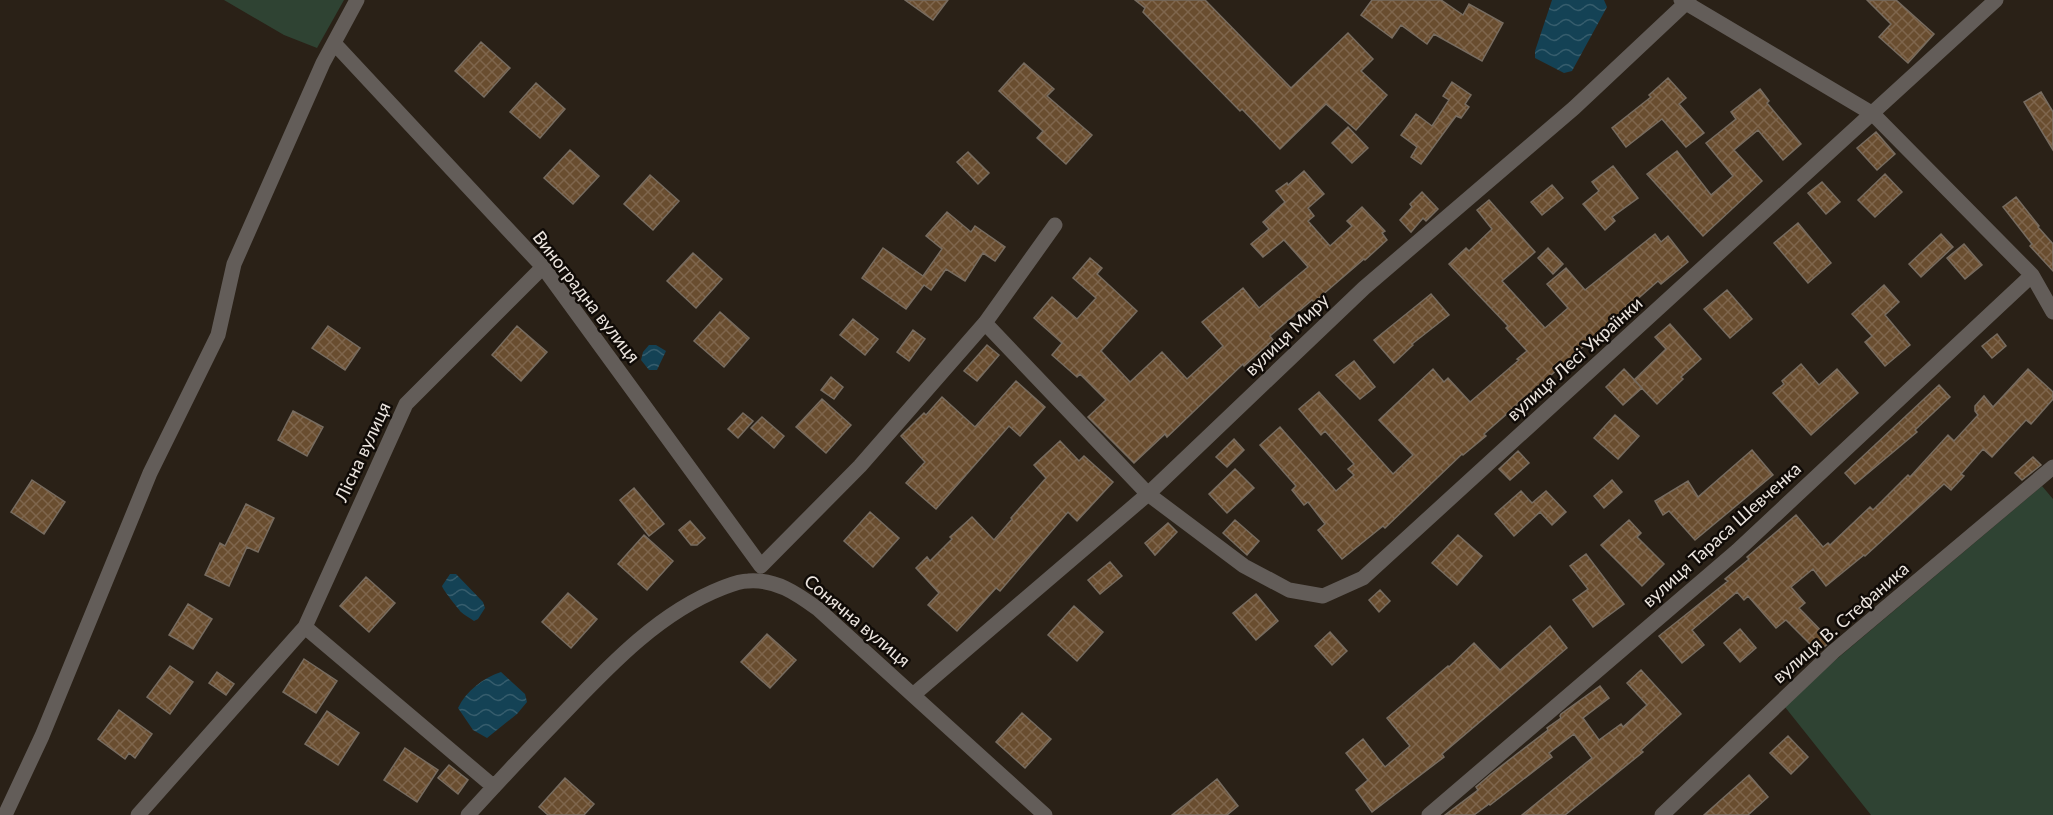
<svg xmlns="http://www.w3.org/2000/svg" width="2053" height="815" viewBox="0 0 2053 815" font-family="Lato,sans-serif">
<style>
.garden{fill:#2f4333}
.water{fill:url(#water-waves)}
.building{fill:url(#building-cross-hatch);stroke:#776c60;stroke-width:1.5}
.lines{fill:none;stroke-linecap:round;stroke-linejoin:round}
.minor{stroke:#635d59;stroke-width:15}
.labels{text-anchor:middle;stroke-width:5;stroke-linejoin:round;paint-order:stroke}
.street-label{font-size:18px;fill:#ece5df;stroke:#100b07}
</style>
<defs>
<pattern id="water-waves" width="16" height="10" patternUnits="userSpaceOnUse" patternTransform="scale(1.5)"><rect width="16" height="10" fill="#144255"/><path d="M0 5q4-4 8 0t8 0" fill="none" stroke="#365d6d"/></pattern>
<pattern id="building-cross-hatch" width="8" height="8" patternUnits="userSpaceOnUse" patternTransform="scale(1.5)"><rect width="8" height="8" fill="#694d2f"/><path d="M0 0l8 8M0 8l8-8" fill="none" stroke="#7f664d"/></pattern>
</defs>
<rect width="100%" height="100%" fill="#2a2117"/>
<path class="garden" d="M 224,0 L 344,0 L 317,48 L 284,35 Z
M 2042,486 L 2053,499 L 2053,815 L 1871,815 L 1785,707 L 1832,663 Z"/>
<path class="water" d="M 1552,0 L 1604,0 L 1607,7 L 1572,71 L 1564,73 L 1535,58 L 1535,51 Z
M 649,345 L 656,345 L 666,351 L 657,370 L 649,370 L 641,360 L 643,352 Z
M 450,574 L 456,574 L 483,602 L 485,608 L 478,619 L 474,621 C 470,618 464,615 461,612 C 457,607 443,590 442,586 Z
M 501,672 L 525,694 L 527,702 L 517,714 L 487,738 L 473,730 L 458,708 C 466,691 483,678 501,672 Z"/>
<path class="building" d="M 905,0 L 948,0 L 933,20 Z
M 1135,0 L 1205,0 L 1291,88 L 1348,33 L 1373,59 L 1361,71 L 1387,95 L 1356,130 L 1326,104 L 1280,149 L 1242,109 L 1240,111 L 1143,12 L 1145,8 Z
M 1372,0 L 1441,0 L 1463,15 L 1469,4 L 1503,23 L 1482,61 L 1434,34 L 1427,44 L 1401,25 L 1392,38 L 1361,15 Z
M 1867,0 L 1896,0 L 1934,34 L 1908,63 L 1879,37 L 1891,24 Z
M 481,42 L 510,68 L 484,97 L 455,71 Z
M 1024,63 L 1054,89 L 1047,96 L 1092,135 L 1066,164 L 1037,138 L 1043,131 L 999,91 Z
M 1668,78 L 1686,98 L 1679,104 L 1704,133 L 1686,147 L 1662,119 L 1626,147 L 1612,128 L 1651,97 L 1649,95 Z
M 1452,82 L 1471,95 L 1465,104 L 1469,107 L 1461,118 L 1456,116 L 1421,164 L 1411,157 L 1417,147 L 1401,135 L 1416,114 L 1432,126 L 1449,100 L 1443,96 Z
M 536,83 L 565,109 L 540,138 L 510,112 Z
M 1760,89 L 1769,101 L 1767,103 L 1801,144 L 1783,160 L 1758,130 L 1734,150 L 1762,181 L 1703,236 L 1647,174 L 1677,151 L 1711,195 L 1733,176 L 1706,143 L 1736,119 L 1731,112 Z
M 2041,92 L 2053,112 L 2053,150 L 2024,102 Z
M 1348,127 L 1368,148 L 1352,163 L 1332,143 Z
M 1876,132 L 1895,154 L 1877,170 L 1857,148 Z
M 570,150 L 599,176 L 573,204 L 544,178 Z
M 968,152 L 989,173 L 978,184 L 957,162 Z
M 1613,166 L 1638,198 L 1612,217 L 1615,221 L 1605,230 L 1583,204 L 1599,191 L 1592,182 Z
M 1304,171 L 1324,194 L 1308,208 L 1314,216 L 1308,221 L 1330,246 L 1352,226 L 1347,221 L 1362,207 L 1385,231 L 1382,233 L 1387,240 L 1365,260 L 1364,259 L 1314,302 L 1312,300 L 1270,336 L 1273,340 L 1244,366 L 1243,364 L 1167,437 L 1165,434 L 1134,463 L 1088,417 L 1106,400 L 1080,374 L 1077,377 L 1052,355 L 1062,343 L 1034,318 L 1052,297 L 1077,319 L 1096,298 L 1073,278 L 1090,258 L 1102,268 L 1097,274 L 1137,311 L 1101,351 L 1130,382 L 1162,352 L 1187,379 L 1223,346 L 1202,322 L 1243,288 L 1259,308 L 1308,267 L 1284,240 L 1263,257 L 1251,244 L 1269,229 L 1263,222 L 1285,202 L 1276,191 L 1287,183 L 1288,185 Z
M 1885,174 L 1902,192 L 1875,217 L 1858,200 Z
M 650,175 L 679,201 L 653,230 L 624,204 Z
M 1822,182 L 1840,202 L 1826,214 L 1808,193 Z
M 1552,185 L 1563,198 L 1542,215 L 1531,202 Z
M 1422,192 L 1438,209 L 1426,221 L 1423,218 L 1411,232 L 1400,220 L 1412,207 L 1410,204 Z
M 2016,197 L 2039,226 L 2038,227 L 2053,244 L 2053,271 L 2030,246 L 2032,244 L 2003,207 Z
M 1489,200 L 1535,252 L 1502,281 L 1545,328 L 1568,308 L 1547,284 L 1566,268 L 1585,290 L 1655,234 L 1661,242 L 1668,236 L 1688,262 L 1661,284 L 1658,281 L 1484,434 L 1486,436 L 1463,455 L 1462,454 L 1385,528 L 1383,526 L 1342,559 L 1318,530 L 1325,524 L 1308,502 L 1304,505 L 1292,490 L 1296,486 L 1260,445 L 1280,427 L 1336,491 L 1354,475 L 1348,469 L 1354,464 L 1325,431 L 1321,435 L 1299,409 L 1319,392 L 1393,474 L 1413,455 L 1379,420 L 1433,369 L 1444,382 L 1448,378 L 1470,402 L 1519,360 L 1517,359 L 1527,351 L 1506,328 L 1508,326 L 1449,264 L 1466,248 L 1469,251 L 1492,229 L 1477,210 Z
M 947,212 L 971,232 L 975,226 L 1005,247 L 995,261 L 983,253 L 965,281 L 946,269 L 931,290 L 924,285 L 906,309 L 862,278 L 883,248 L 923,276 L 942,249 L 926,236 Z
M 1798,223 L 1831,263 L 1808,283 L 1774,243 Z
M 1941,234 L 1953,247 L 1921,277 L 1909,264 Z
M 1964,244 L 1982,265 L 1965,279 L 1947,258 Z
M 1548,248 L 1563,264 L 1553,274 L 1538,258 Z
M 693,253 L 722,279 L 696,308 L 667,281 Z
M 1884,285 L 1899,302 L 1885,315 L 1910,345 L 1885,366 L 1865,342 L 1872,336 L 1852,314 Z
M 1727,290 L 1752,319 L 1730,338 L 1704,309 Z
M 1431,294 L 1449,315 L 1412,344 L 1413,345 L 1394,363 L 1374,340 Z
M 720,312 L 749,338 L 724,367 L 694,341 Z
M 853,319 L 878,339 L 865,355 L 840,335 Z
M 1670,324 L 1701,359 L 1681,377 L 1683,379 L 1657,404 L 1634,380 L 1666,349 L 1655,337 Z
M 328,326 L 360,348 L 345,370 L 312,348 Z
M 517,326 L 547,352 L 521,381 L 492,355 Z
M 913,330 L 925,339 L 909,361 L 897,352 Z
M 1997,334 L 2006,346 L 1992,358 L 1982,346 Z
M 987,345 L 999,355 L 977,381 L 964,371 Z
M 1354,361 L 1375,387 L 1360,399 L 1336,375 Z
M 1801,364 L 1819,385 L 1837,369 L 1858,393 L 1811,435 L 1773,393 L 1784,384 L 1782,381 Z
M 1624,369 L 1642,388 L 1623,405 L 1606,387 Z
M 2028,369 L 2053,392 L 2053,399 L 2031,424 L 2026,420 L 1992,457 L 1983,449 L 1961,474 L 1964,476 L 1951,490 L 1944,484 L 1865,556 L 1864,555 L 1826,586 L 1813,569 L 1791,587 L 1805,603 L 1799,608 L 1831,641 L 1818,652 L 1786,620 L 1776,628 L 1748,596 L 1744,600 L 1737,592 L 1692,630 L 1704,645 L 1682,663 L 1659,636 L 1728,581 L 1725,579 L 1749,559 L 1747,557 L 1796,515 L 1823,547 L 1828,543 L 1830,545 L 1870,507 L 1873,510 L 1908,475 L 1910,477 L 1948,435 L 1954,441 L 1978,415 L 1975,411 L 1975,406 L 1984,396 L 1993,407 Z
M 831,377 L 843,387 L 834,399 L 821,390 Z
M 1016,381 L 1045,407 L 1020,436 L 1009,426 L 936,509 L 906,483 L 925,462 L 901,436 L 924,413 L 926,415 L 942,397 L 975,427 Z
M 1939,385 L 1950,397 L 1915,430 L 1917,432 L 1855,484 L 1845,473 Z
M 822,399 L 851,425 L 826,453 L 796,427 Z
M 293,411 L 323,427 L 307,456 L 278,440 Z
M 743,413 L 753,421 L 738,438 L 728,429 Z
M 1615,415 L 1639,436 L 1618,459 L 1594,438 Z
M 762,417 L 784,436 L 774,448 L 751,428 Z
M 1234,439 L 1244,450 L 1227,467 L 1216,457 Z
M 1060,441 L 1079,461 L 1084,456 L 1113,482 L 1077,521 L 1068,512 L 1000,591 L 996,588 L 957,631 L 928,605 L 939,593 L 916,568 L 927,557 L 930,561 L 952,539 L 950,537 L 972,517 L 994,540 L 1012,519 L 1011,518 L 1046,478 L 1034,465 Z
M 1752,450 L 1773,475 L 1695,540 L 1669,511 L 1663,515 L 1655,501 L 1688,481 L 1698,497 Z
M 1518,451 L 1529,463 L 1510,480 L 1499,469 Z
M 2033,457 L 2041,465 L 2022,480 L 2015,473 Z
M 1235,469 L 1254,488 L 1227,513 L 1209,494 Z
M 32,480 L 65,502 L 44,534 L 11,512 Z
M 1612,480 L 1622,492 L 1604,508 L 1594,496 Z
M 634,488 L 664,524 L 649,536 L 620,500 Z
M 1521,491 L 1532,503 L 1546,491 L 1566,512 L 1552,525 L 1540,512 L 1514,536 L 1495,514 Z
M 246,504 L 274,518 L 258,552 L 247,547 L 229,586 L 205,575 L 220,543 L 225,546 Z
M 870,512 L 899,538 L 873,567 L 844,541 Z
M 1235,520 L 1259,541 L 1247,555 L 1223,533 Z
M 1629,520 L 1641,533 L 1637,537 L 1664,564 L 1642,586 L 1601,545 Z
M 690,521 L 705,538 L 697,545 L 691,545 L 679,530 Z
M 1168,523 L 1177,532 L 1155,555 L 1145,543 Z
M 644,535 L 673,561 L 647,590 L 618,564 Z
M 1458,535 L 1482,556 L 1457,585 L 1432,563 Z
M 1586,554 L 1624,604 L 1593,627 L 1573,600 L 1588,589 L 1570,566 Z
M 1110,562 L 1122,576 L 1100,594 L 1088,580 Z
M 366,577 L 395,603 L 369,632 L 340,606 Z
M 1380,590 L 1390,601 L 1379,612 L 1369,600 Z
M 568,593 L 597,619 L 571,648 L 542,622 Z
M 1256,594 L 1278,621 L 1256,640 L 1233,613 Z
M 188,604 L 212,619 L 193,649 L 169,635 Z
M 1074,606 L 1103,632 L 1077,661 L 1048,635 Z
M 1550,626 L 1567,648 L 1442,754 L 1444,757 L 1372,812 L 1356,790 L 1368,780 L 1346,753 L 1363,739 L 1385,767 L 1410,746 L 1387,718 L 1448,666 L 1449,667 L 1474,643 L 1500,670 Z
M 1740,629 L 1756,648 L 1740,662 L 1724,643 Z
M 1330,632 L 1347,651 L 1332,665 L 1315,646 Z
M 767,634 L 796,660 L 770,688 L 741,662 Z
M 304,659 L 337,681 L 316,713 L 283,692 Z
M 170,666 L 193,682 L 170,714 L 147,697 Z
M 1641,670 L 1681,714 L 1641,750 L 1643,752 L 1565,815 L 1522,815 L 1592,758 L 1574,734 L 1549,753 L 1552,757 L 1490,805 L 1489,804 L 1474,815 L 1445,815 L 1478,790 L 1476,787 L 1491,774 L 1548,730 L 1547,728 L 1561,718 L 1560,716 L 1561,714 L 1600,686 L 1609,698 L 1583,718 L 1599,740 L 1621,724 L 1623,727 L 1647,705 L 1627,683 Z
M 217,672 L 234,684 L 226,695 L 209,683 Z
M 119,710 L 152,734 L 135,758 L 129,753 L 125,759 L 98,739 Z
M 327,711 L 359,733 L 338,765 L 305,744 Z
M 1022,713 L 1051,739 L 1025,768 L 996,742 Z
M 1788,736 L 1808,757 L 1791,774 L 1770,753 Z
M 405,748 L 438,770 L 417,802 L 384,780 Z
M 449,765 L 468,780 L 458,794 L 438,778 Z
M 1749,775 L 1768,797 L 1748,815 L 1704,815 Z
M 565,778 L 594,804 L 584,815 L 548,815 L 539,807 Z
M 1217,779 L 1238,806 L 1227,815 L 1172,815 Z"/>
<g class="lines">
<path class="minor" d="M 1681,0 L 1873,114 L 2032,275 L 2053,312
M 334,43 L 543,267 L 761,566
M 985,323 L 1148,494 L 1244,566 L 1289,590 L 1323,596 L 1363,578 L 1996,0
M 761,566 L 860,466 L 985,323 L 1055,225
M 305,627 L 494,787
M 913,695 L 1148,494 L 1364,288 L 1574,108 L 1689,0
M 5,815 L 42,736 L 150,473 L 218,335 L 234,264 L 323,63 L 357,0
M 138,815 L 305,627 L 406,404 L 543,267
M 468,815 C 499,781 530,748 562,715 C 608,667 658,613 722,588 C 730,585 739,581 748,581 C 776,579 796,593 818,609 L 1045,815
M 1429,815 L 1737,551 L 2032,275
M 1662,815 L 1833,652 L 2053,467"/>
</g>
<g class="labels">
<g class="street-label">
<text transform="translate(586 297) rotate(52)" y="6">Виноградна вулиця</text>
<text transform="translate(1287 335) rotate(-44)" y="6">вулиця Миру</text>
<text transform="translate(1575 359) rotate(-42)" y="6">вулиця Лесі Українки</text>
<text transform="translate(363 452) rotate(-65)" y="6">Лісна вулиця</text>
<text transform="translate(1722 535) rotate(-42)" y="6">вулиця Тараса Шевченка</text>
<text transform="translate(857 621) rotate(40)" y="6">Сонячна вулиця</text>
<text transform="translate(1841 623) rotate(-41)" y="6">вулиця В. Стефаника</text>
</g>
</g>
</svg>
